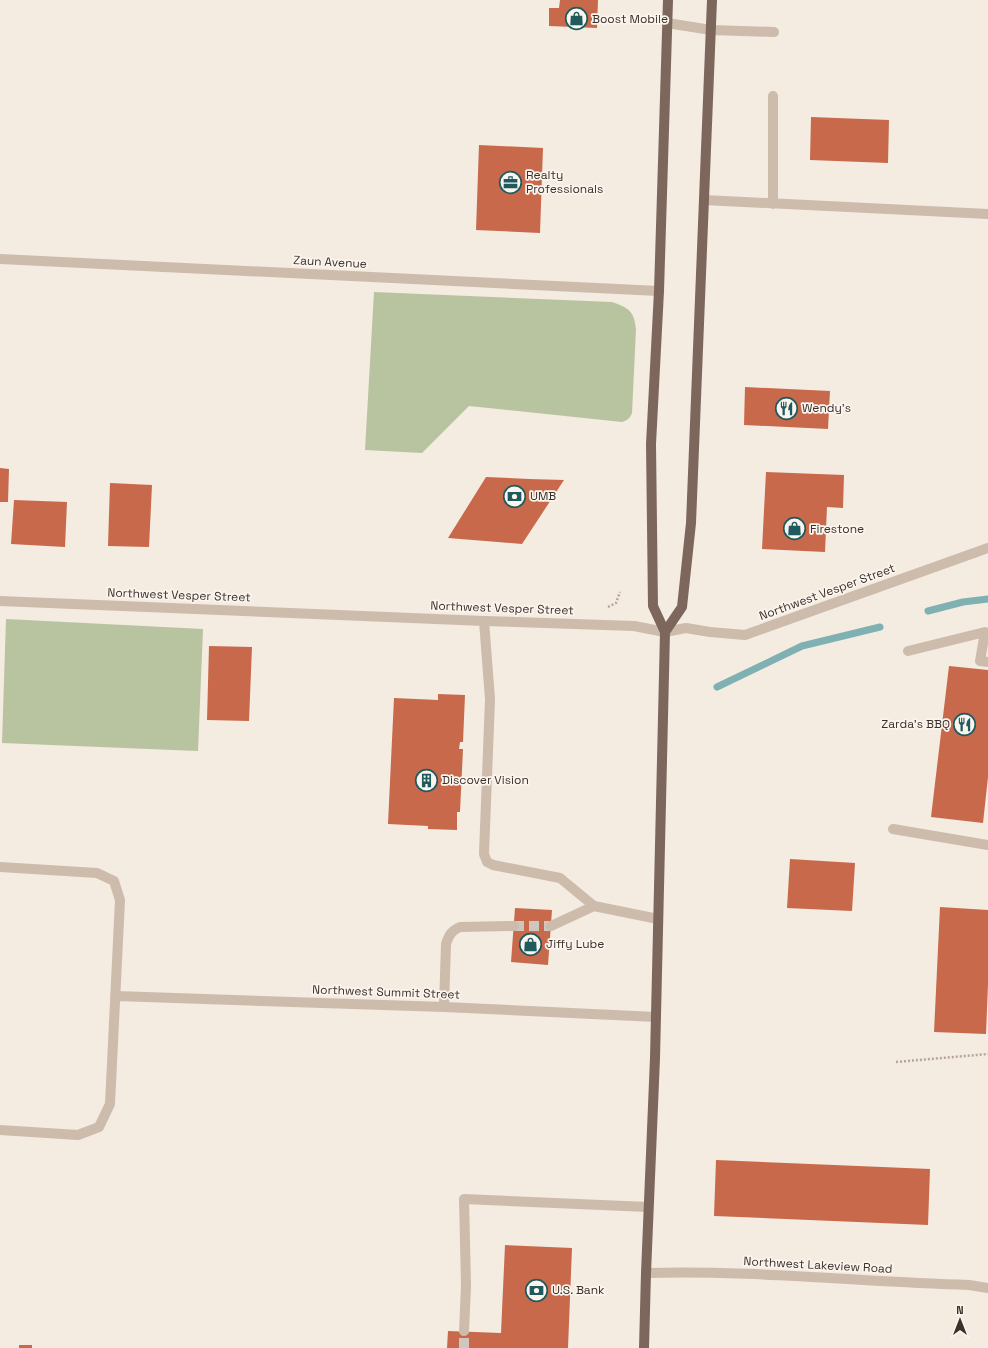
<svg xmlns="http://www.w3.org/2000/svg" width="988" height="1348" viewBox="0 0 988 1348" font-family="'Space Grotesk',sans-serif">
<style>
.green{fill:#b8c4a0}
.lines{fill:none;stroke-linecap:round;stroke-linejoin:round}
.stream{stroke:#7fb0b2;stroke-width:7}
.building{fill:#c8694b}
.minor-tunnel{stroke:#cfc6bd;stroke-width:10;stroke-dasharray:10 5;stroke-linecap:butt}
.path{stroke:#b9a596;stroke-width:2.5;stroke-dasharray:2 2;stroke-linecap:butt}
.minor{stroke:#cdbbac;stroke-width:10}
.major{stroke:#7d675c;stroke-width:10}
.labels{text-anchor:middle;stroke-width:3.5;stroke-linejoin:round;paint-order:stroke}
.poi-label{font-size:12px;fill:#3b302b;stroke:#fbf5ee;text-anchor:start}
.street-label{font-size:12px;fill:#3b302b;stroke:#fbf5ee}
</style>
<rect width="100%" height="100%" fill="#f4ebe1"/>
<path class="green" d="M 374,292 L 612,302 C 628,308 634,310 636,329 L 632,413 C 630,418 628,420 622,422 L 469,406 L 422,453 L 365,450 Z
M 6,619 L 203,629 L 198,751 L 2,743 Z"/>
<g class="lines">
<path class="stream" d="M 928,611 L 963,602 L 988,599
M 717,687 L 802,646 L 880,627"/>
</g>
<path class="building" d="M 560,0 L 598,0 L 597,28 L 549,26 L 549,8 L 559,8 Z
M 811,117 L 889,120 L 888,163 L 810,160 Z
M 479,145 L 543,148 L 540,233 L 476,230 Z
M 745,387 L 830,391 L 828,429 L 744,425 Z
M 0,468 L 9,469 L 8,502 L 0,502 Z
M 766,472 L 844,475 L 843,508 L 827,507 L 825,552 L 762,549 Z
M 486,477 L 529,479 L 564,480 L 522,544 L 448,538 Z
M 110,483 L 152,485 L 149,547 L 108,546 Z
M 14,500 L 67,502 L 65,547 L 11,544 Z
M 209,646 L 252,647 L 249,721 L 207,720 Z
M 949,666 L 988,670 L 988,777 L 983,823 L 931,817 Z
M 438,694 L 465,695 L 463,742 L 460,742 L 459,749 L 463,749 L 460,812 L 457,812 L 457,830 L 428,829 L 428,826 L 388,824 L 394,698 L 438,700 Z
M 790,859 L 855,863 L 852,911 L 787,908 Z
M 940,907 L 988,910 L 988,984 L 986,1034 L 934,1032 Z
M 515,908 L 552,910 L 548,965 L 511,962 Z
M 716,1160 L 930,1169 L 928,1225 L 714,1216 Z
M 505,1245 L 572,1248 L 568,1348 L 447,1348 L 448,1331 L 501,1333 Z
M 19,1345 L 32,1345 L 32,1348 L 19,1348 Z"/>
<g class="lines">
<path class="minor-tunnel" d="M 514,926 L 551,926
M 464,1348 L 464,1331"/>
<path class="path" d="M 608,607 L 616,603 L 620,592
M 896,1062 L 988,1054"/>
<path class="minor" d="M 667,23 L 711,30 L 774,32
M 773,96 L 773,204
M 704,200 L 988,214
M 0,259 L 659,291
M 0,601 L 484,621 L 634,626 L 665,632 L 686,628 L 710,632 L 745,635 L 988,548
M 484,621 L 490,699 L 484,854 L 487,862 L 493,865 L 560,878 L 594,906 L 658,919
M 908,651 L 985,632 L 980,661 L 988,662
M 893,829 L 988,845
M 0,867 L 97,873 L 114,881 L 120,900 L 110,1104 L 99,1127 L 78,1135 L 0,1130
M 551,926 L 594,906
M 116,996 L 444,1007 L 656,1017
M 444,1007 L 446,944 C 449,935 451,931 460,927 L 514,926
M 646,1273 C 753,1270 861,1282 969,1285 L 988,1288
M 464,1331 L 466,1286 L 464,1199 L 648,1207"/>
<path class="major" d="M 665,632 L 682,607 L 691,523 L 712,0
M 644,1348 L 646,1273 L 655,1058 L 665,632 L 653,606 L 651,444 L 659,291 L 668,0"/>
</g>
<defs>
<symbol id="shop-ring" viewBox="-11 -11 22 22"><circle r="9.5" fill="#fbf5ee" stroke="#1f5a5e" stroke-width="1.5"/><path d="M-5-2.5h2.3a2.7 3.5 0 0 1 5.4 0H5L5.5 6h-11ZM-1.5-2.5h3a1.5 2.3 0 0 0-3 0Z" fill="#1f5a5e"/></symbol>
<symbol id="office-ring" viewBox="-11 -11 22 22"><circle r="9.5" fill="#fbf5ee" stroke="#1f5a5e" stroke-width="1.5"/><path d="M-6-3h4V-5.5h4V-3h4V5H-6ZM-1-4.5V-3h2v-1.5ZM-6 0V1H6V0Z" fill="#1f5a5e"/></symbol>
<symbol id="restaurant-ring" viewBox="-11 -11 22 22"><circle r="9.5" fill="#fbf5ee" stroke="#1f5a5e" stroke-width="1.5"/><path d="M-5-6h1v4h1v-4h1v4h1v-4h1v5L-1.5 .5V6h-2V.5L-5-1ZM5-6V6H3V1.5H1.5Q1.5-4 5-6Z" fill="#1f5a5e"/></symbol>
<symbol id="bank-ring" viewBox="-11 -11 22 22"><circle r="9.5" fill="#fbf5ee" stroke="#1f5a5e" stroke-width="1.5"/><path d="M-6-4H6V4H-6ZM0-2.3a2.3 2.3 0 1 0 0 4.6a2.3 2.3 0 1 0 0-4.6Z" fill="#1f5a5e"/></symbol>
<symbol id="building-ring" viewBox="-11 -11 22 22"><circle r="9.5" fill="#fbf5ee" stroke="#1f5a5e" stroke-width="1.5"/><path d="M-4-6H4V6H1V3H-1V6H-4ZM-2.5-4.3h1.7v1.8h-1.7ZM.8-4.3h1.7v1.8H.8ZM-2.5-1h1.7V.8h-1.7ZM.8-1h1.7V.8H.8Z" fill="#1f5a5e"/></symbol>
</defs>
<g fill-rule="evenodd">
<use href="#shop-ring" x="564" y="6" width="25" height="25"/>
<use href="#office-ring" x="498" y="170" width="25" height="25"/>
<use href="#restaurant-ring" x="774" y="396" width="25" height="25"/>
<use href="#bank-ring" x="502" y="484" width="25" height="25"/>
<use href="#shop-ring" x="782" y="516" width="25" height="25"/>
<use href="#restaurant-ring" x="952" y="712" width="25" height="25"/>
<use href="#building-ring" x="414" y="768" width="25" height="25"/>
<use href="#shop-ring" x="518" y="932" width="25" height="25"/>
<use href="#bank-ring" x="524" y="1278" width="25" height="25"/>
</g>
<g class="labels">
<g class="poi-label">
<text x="592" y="23">Boost Mobile</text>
<text x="526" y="179">Realty<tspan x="526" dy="14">Professionals</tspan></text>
<text x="802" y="412">Wendy's</text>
<text x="530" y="500">UMB</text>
<text x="810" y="533">Firestone</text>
<text x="950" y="728" text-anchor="end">Zarda's BBQ</text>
<text x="442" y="784">Discover Vision</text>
<text x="546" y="948">Jiffy Lube</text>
<text x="552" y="1294">U.S. Bank</text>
</g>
<g class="street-label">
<text transform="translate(330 262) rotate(3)" y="4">Zaun Avenue</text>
<text transform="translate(827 592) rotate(-20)" y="4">Northwest Vesper Street</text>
<text transform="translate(179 595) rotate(2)" y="4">Northwest Vesper Street</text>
<text transform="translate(502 608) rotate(2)" y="4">Northwest Vesper Street</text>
<text transform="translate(386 992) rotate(2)" y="4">Northwest Summit Street</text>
<text transform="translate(818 1265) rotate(3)" y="4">Northwest Lakeview Road</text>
</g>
</g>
<g transform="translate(960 1320)" stroke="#fbf5ee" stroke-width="3" paint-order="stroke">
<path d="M0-3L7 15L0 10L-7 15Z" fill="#3b302b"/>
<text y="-6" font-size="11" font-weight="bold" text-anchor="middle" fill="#3b302b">N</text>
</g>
</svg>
